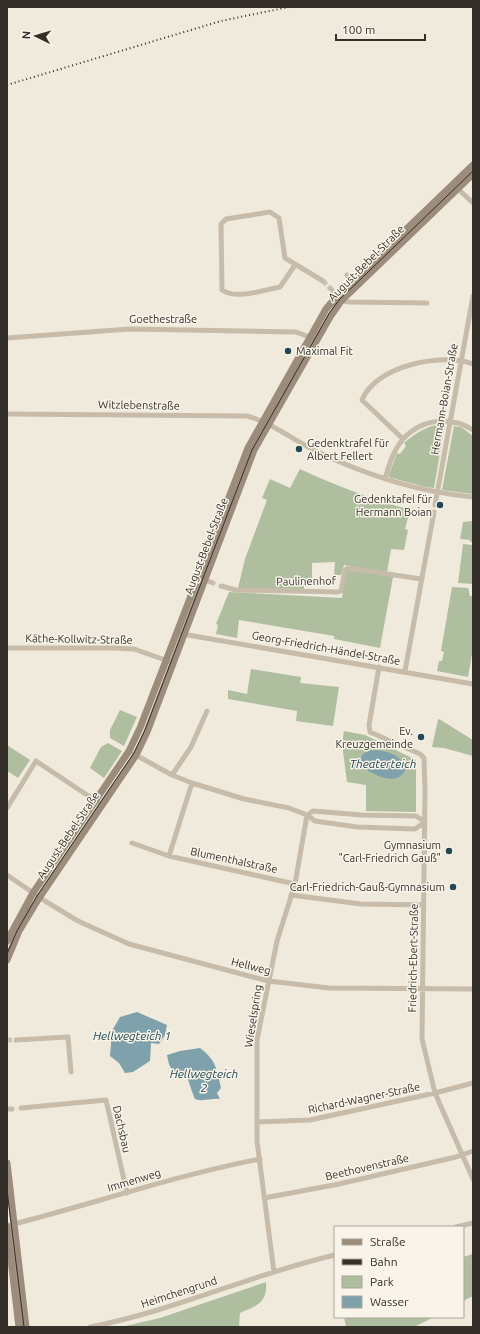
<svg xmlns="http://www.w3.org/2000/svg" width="480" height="1334" viewBox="0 0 480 1334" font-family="Ubuntu,sans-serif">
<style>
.green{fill:#aebe9f}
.water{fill:#7fa1ab}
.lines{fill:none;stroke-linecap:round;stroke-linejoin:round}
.street-tunnel{stroke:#cbc5b9;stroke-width:5;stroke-dasharray:5 2.5;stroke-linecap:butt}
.street{stroke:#c7bcaa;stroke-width:5}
.secondary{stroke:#9b8c7c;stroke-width:7}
.tram{stroke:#352f29;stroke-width:1}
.rail{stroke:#352f29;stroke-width:2;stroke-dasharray:1 3;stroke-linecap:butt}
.poi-dot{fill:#224853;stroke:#f8f4e9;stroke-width:1.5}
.labels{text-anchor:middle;stroke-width:3;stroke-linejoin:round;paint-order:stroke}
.street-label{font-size:11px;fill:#352f29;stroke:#f8f4e9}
.poi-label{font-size:11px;fill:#352f29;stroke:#f8f4e9;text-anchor:end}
.water-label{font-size:12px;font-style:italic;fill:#224853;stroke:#f8f4e9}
</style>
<rect width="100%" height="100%" fill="#f0eadd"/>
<path class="green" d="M 445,424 L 434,488 L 426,487 L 388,477 L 397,453 L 400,454 L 406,446 L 404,443 C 417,432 428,425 445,424 Z
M 454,426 L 461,427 L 473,436 L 473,494 L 442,490 Z
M 300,469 C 336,486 372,499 410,510 L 405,529 L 408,530 L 404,550 L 391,549 L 387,572 L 344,565 L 341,575 L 334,575 L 335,562 L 312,563 L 312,581 L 304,582 L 304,589 L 238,588 L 245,559 L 267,500 L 262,498 L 270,479 L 290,488 Z
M 473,521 L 473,542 L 470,542 L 470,540 L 460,539 L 463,522 Z
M 463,544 L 473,545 L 473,584 L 458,583 Z
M 349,569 L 393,577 L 380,648 L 334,639 L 334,636 L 239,620 L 237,638 L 216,634 L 218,625 L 216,624 L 229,592 L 342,598 L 346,571 Z
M 452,587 L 468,588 L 470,596 L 473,596 L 473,648 L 468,677 L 437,671 L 439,661 L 442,661 L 444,652 L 441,651 Z
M 251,669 L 301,677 L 300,683 L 339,687 L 333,726 L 296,721 L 297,711 L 228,699 L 228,690 L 247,694 Z
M 120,710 L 137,717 L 124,746 L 110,738 L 110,730 Z
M 439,719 L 473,740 L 473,756 L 444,748 L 432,747 L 438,720 Z
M 344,731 L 365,735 L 416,760 L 416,812 L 366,811 L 366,785 L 347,782 L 342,744 Z
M 108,743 L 122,751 L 104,778 L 90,768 L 101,747 Z
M 7,745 L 30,760 L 18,778 L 7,771 Z
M 473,1254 L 473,1296 L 463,1301 L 463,1257 Z
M 266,1282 C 268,1303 256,1306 240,1313 L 239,1327 L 121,1327 L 160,1318 Z
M 344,1317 L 434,1317 L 414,1327 L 346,1327 Z"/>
<path class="water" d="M 376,750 C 388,751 400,755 406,767 C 401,789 370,775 360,764 L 362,755 L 368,751 Z
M 137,1012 L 167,1025 L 165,1035 L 159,1044 L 151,1043 L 150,1061 L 133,1072 L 125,1073 L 119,1063 L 110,1056 L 112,1031 L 120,1017 Z
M 200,1048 C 216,1060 217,1069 221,1088 L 217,1093 L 220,1099 C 211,1098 203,1102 195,1099 C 191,1090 188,1077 184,1071 L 180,1074 C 170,1070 169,1066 167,1055 L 180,1051 Z"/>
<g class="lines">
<path class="street-tunnel" d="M 323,281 L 331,289
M 7,1040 L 16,1040"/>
<path class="street" d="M 456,187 L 473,203
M 295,265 L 280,287 C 264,290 236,300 222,290 L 221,224 L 226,219 L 270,212 L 279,218 L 285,258 L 323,281
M 347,275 L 353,280
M 331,289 L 341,301 L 349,302 L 427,303
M 7,338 L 130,329 L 296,332 L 312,338
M 7,414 L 247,416 C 273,423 294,441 318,452 C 366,475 419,492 473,497
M 403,439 L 362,400 C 375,366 442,352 473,364
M 385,479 C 389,465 393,451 403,439 C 421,419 451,415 473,430
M 435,505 L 473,296
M 203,579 L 213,583
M 221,586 L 236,590 L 338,592 L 341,591 L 345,570 L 348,568 L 421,579
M 182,634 L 473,684
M 7,648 L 114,648 L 134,649 L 168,661
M 379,667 L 369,725 L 370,732 L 420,754 L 424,758 L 425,790 L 422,1039 L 435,1093 L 473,1179
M 405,671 L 434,512
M 134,754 L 172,775 L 192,783 L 244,799 L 289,808 L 307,815 L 315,821 L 357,827 L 415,829 L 425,822
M 172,775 L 191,747 L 207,711
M 7,808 L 36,761 L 102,805
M 307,815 L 313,811 L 362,815 L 416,816 L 425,822
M 132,843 L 169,856 L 295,884
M 169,856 L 192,783
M 7,875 L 45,901 L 78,921 L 129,944 L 268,981 L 329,988 L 473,989
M 291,895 L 361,904 L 424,905
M 16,1040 L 68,1037 L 71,1072
M 21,1108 L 106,1100 L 127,1193
M 7,1109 L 12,1109
M 257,1122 L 310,1120 L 435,1093 L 473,1083
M 264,1198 L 339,1184 L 456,1157 L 473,1151
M 14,1224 C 96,1203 177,1175 260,1159
M 456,1227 L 473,1223
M 274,1272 L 257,1141 L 257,1040 L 277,941 L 295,884 L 307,815
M 90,1327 C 174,1311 252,1274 335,1255"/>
<path class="secondary" d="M 7,941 L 33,893 L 129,751 L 140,728 L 248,448 L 326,309 L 337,296 L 473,165
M 7,960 L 19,931 L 39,898 L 136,755 L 147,732 L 254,450 L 330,317 L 341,301 L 473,174
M 7,1163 L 26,1327
M 7,1226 L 19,1327"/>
<path class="tram" d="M 7,954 L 17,931 L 37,896 L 134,753 L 145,730 L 252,450 L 330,312 L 340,299 L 473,171
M 7,1190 L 24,1327"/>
<path class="rail" d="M 7,85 L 221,21 L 289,7"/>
</g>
<g class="poi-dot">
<circle cx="288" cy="351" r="4"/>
<circle cx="299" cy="449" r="4"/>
<circle cx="440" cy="505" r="4"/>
<circle cx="421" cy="737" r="4"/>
<circle cx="449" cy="851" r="4"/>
<circle cx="453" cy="887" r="4"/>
</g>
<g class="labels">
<g class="street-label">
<text transform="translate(366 263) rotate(-45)" y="4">August-Bebel-Straße</text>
<text x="163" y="323">Goethestraße</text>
<text transform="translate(444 399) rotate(-80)" y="4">Hermann-Boian-Straße</text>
<text transform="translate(139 405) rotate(1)" y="4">Witzlebenstraße</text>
<text transform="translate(206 546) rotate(-69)" y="4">August-Bebel-Straße</text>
<text transform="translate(306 581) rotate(-1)" y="4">Paulinenhof</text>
<text transform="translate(79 639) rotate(1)" y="4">Käthe-Kollwitz-Straße</text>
<text transform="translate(326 648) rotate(10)" y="4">Georg-Friedrich-Händel-Straße</text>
<text transform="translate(68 835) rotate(-56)" y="4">August-Bebel-Straße</text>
<text transform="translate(234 860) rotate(12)" y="4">Blumenthalstraße</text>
<text transform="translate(413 958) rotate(-89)" y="4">Friedrich-Ebert-Straße</text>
<text transform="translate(251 966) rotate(14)" y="4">Hellweg</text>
<text transform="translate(253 1016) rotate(-81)" y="4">Wieselspring</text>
<text transform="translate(364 1098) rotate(-12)" y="4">Richard-Wagner-Straße</text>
<text transform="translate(122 1129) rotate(77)" y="4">Dachsbau</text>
<text transform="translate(367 1167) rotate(-13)" y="4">Beethovenstraße</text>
<text transform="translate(134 1180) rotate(-17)" y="4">Immenweg</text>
<text transform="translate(179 1292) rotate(-18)" y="4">Heimchengrund</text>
</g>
<g class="poi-label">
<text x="296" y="355" text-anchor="start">Maximal Fit</text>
<text x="307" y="447" text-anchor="start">Gedenktrafel für<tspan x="307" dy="13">Albert Fellert</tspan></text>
<text x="432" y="503">Gedenktafel für<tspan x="432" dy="13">Hermann Boian</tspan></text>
<text x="413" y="735">Ev.<tspan x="413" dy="13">Kreuzgemeinde</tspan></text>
<text x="441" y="849">Gymnasium<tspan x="441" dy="13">"Carl-Friedrich Gauß"</tspan></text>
<text x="445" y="891">Carl-Friedrich-Gauß-Gymnasium</text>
</g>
<g class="water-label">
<text x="383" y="768">Theaterteich</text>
<text x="132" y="1040">Hellwegteich 1</text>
<text x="204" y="1078">Hellwegteich<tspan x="204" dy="14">2</tspan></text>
</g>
</g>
<rect width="480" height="1334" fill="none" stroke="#352f29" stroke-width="16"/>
<rect x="334" y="1226" width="130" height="92" fill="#f8f4e9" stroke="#aaa59c"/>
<rect x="342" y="1239" width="20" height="6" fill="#9b8c7c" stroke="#aaa59c"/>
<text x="370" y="1246" font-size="12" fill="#352f29">Straße</text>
<rect x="342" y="1259" width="20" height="6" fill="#352f29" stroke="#aaa59c"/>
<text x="370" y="1266" font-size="12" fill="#352f29">Bahn</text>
<rect x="342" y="1276" width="20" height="12" fill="#aebe9f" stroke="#aaa59c"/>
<text x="370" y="1286" font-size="12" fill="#352f29">Park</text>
<rect x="342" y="1296" width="20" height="12" fill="#7fa1ab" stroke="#aaa59c"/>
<text x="370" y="1306" font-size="12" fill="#352f29">Wasser</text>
<g transform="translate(36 36) rotate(275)" stroke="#f8f4e9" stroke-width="3" paint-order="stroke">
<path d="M0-3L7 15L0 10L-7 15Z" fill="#352f29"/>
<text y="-6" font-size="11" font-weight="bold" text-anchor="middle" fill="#352f29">N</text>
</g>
<path d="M336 34v6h89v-6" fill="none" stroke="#352f29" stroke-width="2"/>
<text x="342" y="34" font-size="12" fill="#352f29" stroke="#f8f4e9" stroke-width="3" paint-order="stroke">100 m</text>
</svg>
